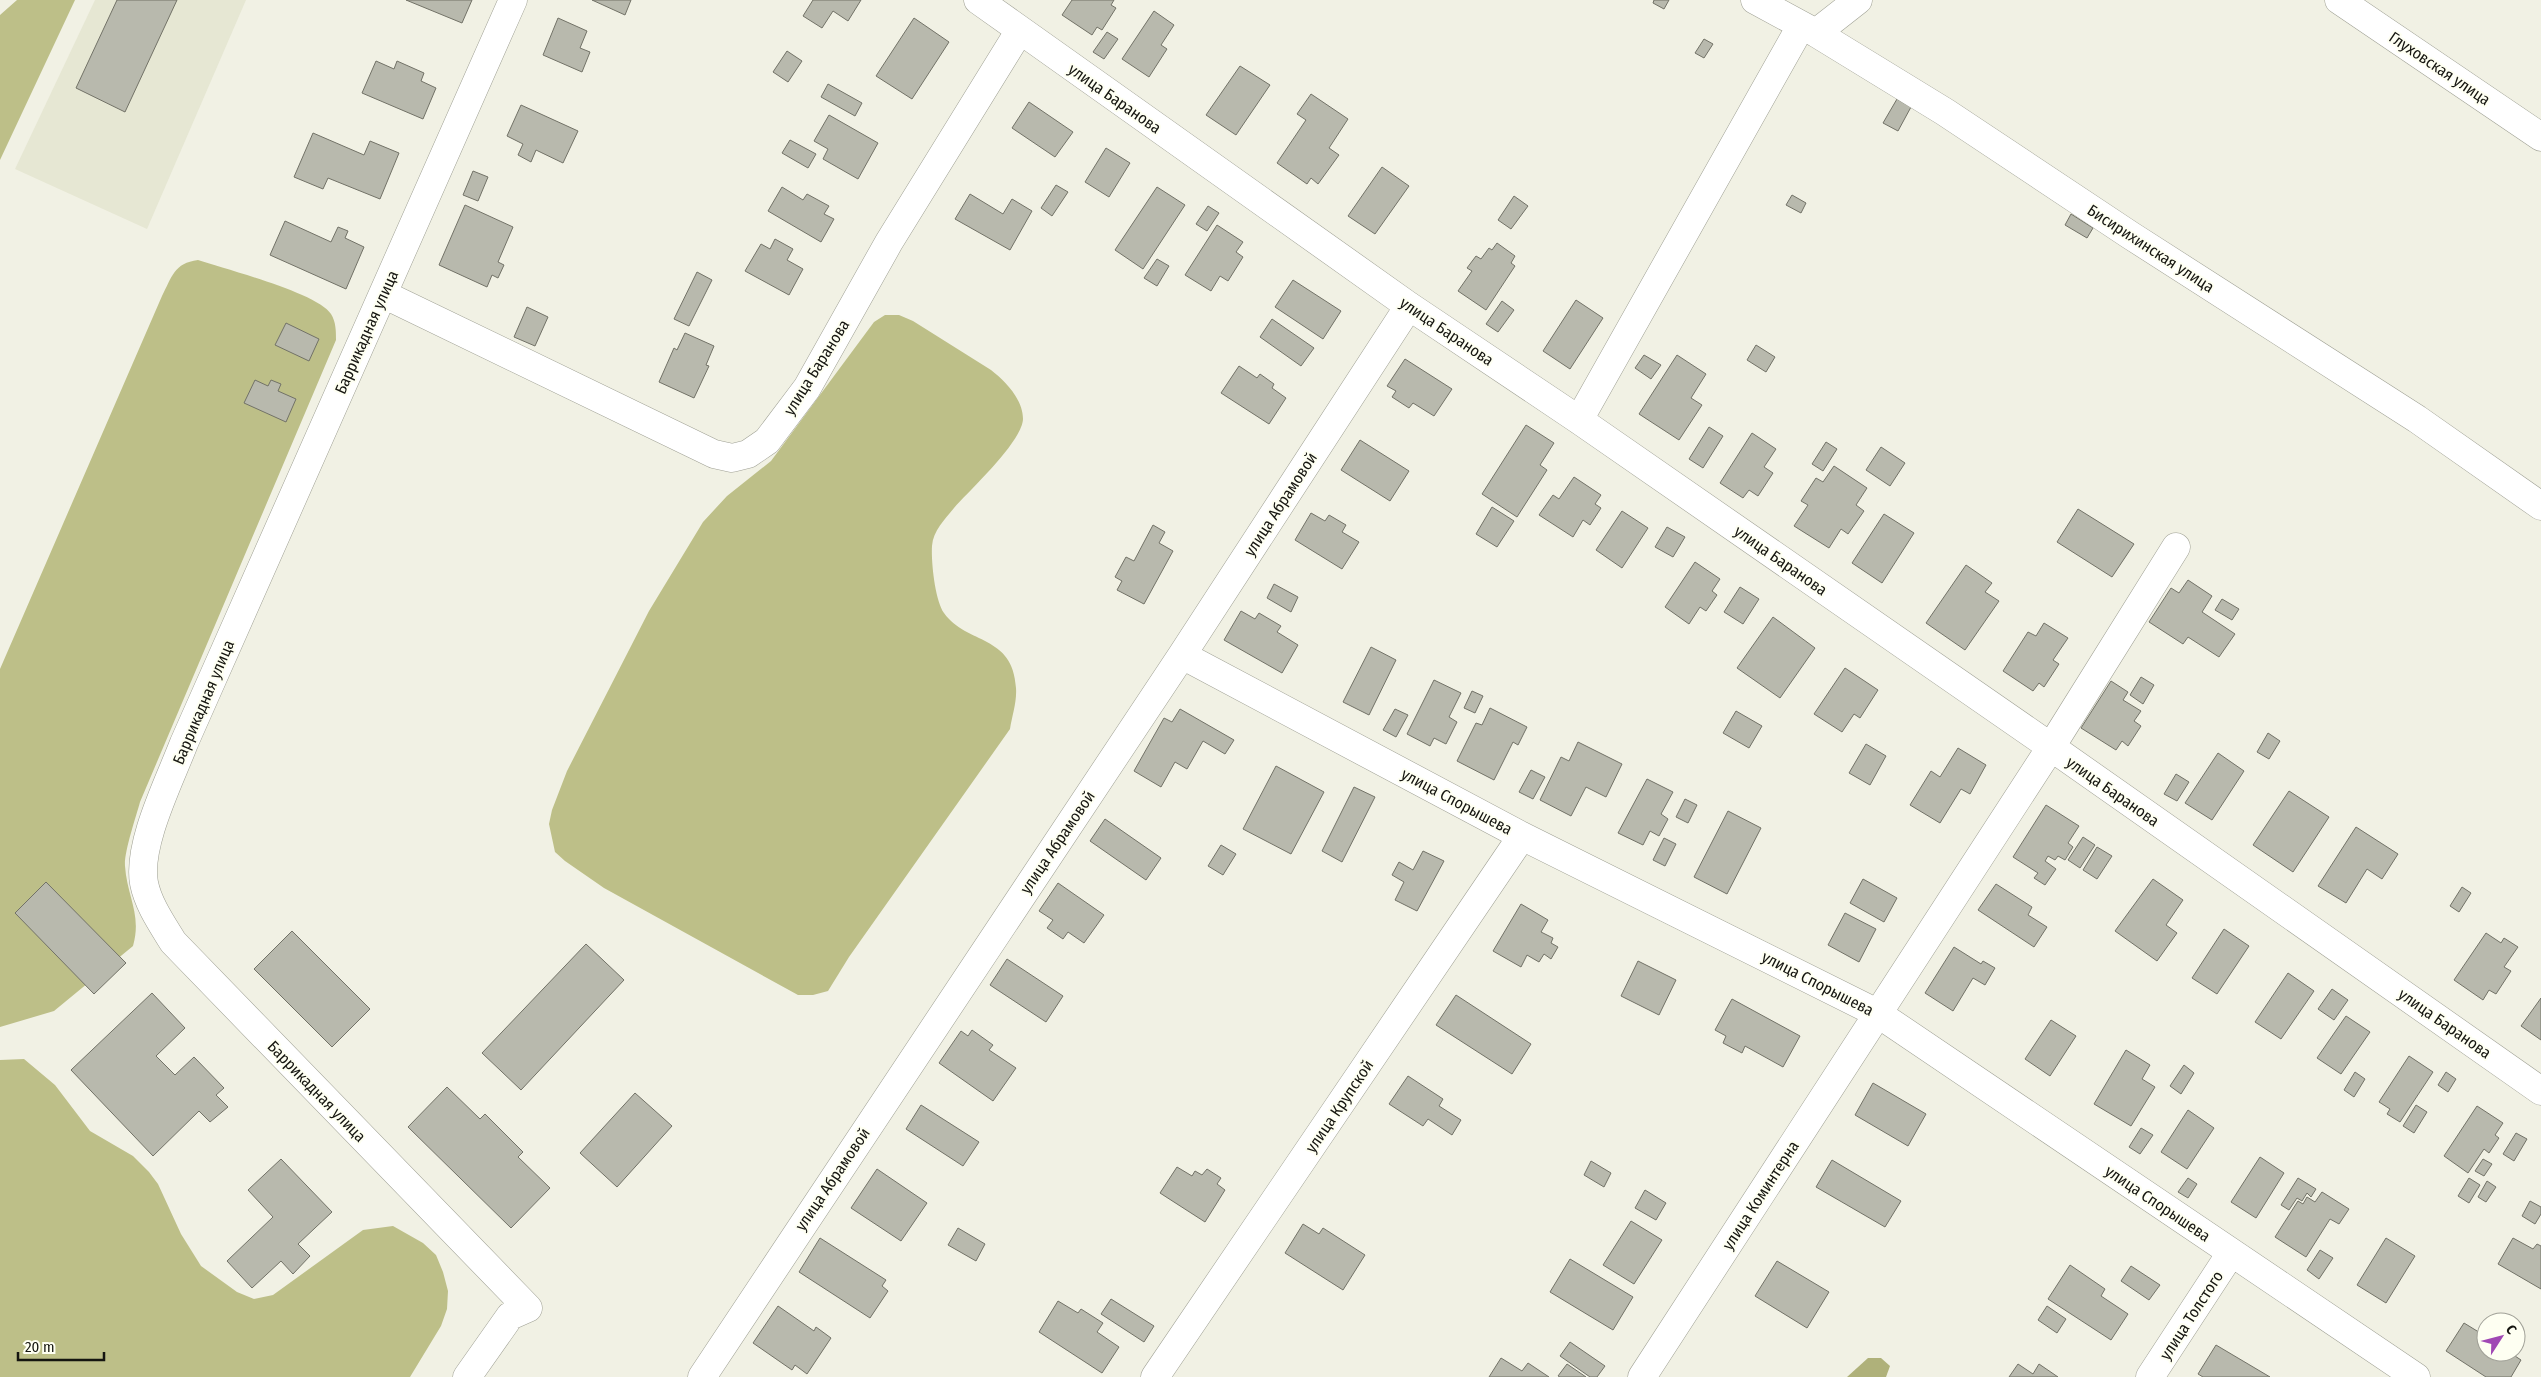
<svg xmlns="http://www.w3.org/2000/svg" width="2541" height="1377" viewBox="0 0 2541 1377" font-family="'Fira Sans Condensed',sans-serif">
<style>
.built{fill:#e6e7d3}
.forest{fill:#bdbf88}
.water{fill:#afb17a}
.building{fill:#b8b9ad;stroke:#727267}
.lines{fill:none;stroke-linecap:round;stroke-linejoin:round}
.minor-casing{stroke:#9fa094;stroke-width:29}
.minor{stroke:#fff;stroke-width:28}
.labels{text-anchor:middle;stroke-width:4;stroke-linejoin:round;paint-order:stroke}
.street-label{font-size:16px;fill:#151510;stroke:#fefff2}
</style>
<rect width="100%" height="100%" fill="#f1f1e4"/>
<path class="built" d="M 95,0 L 246,0 L 147,229 L 15,169 Z"/>
<path class="forest" d="M 17,0 L 75,0 L 0,160 L 0,15 Z
M 198,260 C 225,269 318,293 331,314 C 336,322 336,331 336,340 L 140,802 C 136,817 124,852 125,866 C 127,897 142,914 133,946 L 54,1011 L 0,1027 L 0,669 L 162,296 C 172,277 174,263 198,260 Z
M 885,315 L 899,315 L 913,321 L 991,370 C 1005,381 1023,399 1023,419 C 1022,442 971,489 954,508 C 945,519 933,531 932,546 C 931,562 935,600 944,613 C 967,645 1013,634 1016,688 C 1017,702 1012,716 1010,729 L 849,957 L 828,991 L 813,995 L 798,995 L 604,888 L 565,861 L 555,852 L 549,824 L 552,810 L 567,771 L 649,611 L 703,522 L 727,496 L 771,461 L 874,322 Z
M 24,1059 L 55,1085 L 90,1131 L 133,1156 L 149,1172 L 158,1184 L 181,1234 L 201,1266 L 237,1292 L 254,1299 L 273,1295 L 363,1230 L 393,1226 L 423,1243 L 436,1255 L 443,1272 L 448,1291 L 447,1309 L 441,1326 L 410,1377 L 0,1377 L 0,1060 Z"/>
<path class="water" d="M 1868,1358 L 1881,1358 L 1890,1366 L 1886,1377 L 1847,1377 Z"/>
<path class="building" d="M 117,0 L 177,0 L 125,112 L 76,88 Z
M 406,0 L 472,0 L 462,23 Z
M 592,0 L 631,0 L 625,15 Z
M 813,0 L 861,0 L 848,21 L 833,11 L 822,28 L 803,16 Z
M 1072,0 L 1114,0 L 1111,5 L 1116,8 L 1102,30 L 1097,27 L 1092,35 L 1062,15 Z
M 1654,0 L 1669,0 L 1664,9 L 1653,3 Z
M 1154,11 L 1174,25 L 1161,45 L 1167,49 L 1149,77 L 1122,59 Z
M 558,18 L 587,31 L 580,48 L 590,52 L 582,72 L 543,55 Z
M 914,18 L 949,42 L 912,99 L 876,76 Z
M 1107,32 L 1118,39 L 1104,59 L 1093,52 Z
M 1704,39 L 1713,44 L 1704,58 L 1695,53 Z
M 787,51 L 802,61 L 788,82 L 773,72 Z
M 376,61 L 394,69 L 397,61 L 424,73 L 421,81 L 436,88 L 423,119 L 362,93 Z
M 1240,66 L 1270,85 L 1236,135 L 1206,115 Z
M 828,84 L 862,103 L 855,116 L 821,97 Z
M 1311,94 L 1348,119 L 1329,148 L 1339,155 L 1318,184 L 1311,178 L 1307,184 L 1277,163 L 1306,120 L 1297,114 Z
M 1897,99 L 1911,107 L 1898,131 L 1883,123 Z
M 1029,102 L 1073,132 L 1055,157 L 1012,128 Z
M 521,105 L 578,131 L 563,163 L 536,150 L 531,162 L 518,155 L 523,144 L 507,136 Z
M 829,115 L 878,143 L 858,179 L 823,159 L 828,149 L 814,141 Z
M 313,133 L 364,155 L 370,141 L 399,153 L 380,199 L 328,178 L 323,189 L 294,177 Z
M 790,140 L 816,154 L 808,168 L 782,153 Z
M 1106,148 L 1130,163 L 1109,197 L 1085,182 Z
M 1382,167 L 1409,186 L 1375,234 L 1348,216 Z
M 473,171 L 488,177 L 478,201 L 463,195 Z
M 1056,185 L 1068,192 L 1052,216 L 1041,208 Z
M 782,187 L 803,200 L 807,194 L 829,206 L 824,214 L 834,219 L 821,242 L 768,211 Z
M 1157,187 L 1185,205 L 1143,269 L 1115,250 Z
M 970,194 L 1003,214 L 1012,199 L 1032,211 L 1010,250 L 955,219 Z
M 1792,195 L 1806,203 L 1801,213 L 1786,205 Z
M 1514,196 L 1528,206 L 1511,229 L 1498,220 Z
M 465,205 L 513,227 L 498,262 L 504,265 L 498,278 L 492,275 L 487,287 L 439,265 Z
M 1208,206 L 1219,213 L 1207,231 L 1196,224 Z
M 2071,214 L 2093,228 L 2087,238 L 2065,225 Z
M 285,221 L 331,242 L 338,227 L 348,231 L 345,238 L 364,247 L 346,289 L 270,255 Z
M 1217,225 L 1243,242 L 1236,252 L 1243,257 L 1228,281 L 1220,276 L 1211,291 L 1185,275 Z
M 775,239 L 793,249 L 787,260 L 803,269 L 789,295 L 745,271 L 761,244 L 770,249 Z
M 1497,243 L 1515,256 L 1511,263 L 1515,266 L 1486,310 L 1458,291 L 1472,271 L 1467,268 L 1476,256 L 1481,259 L 1489,248 L 1492,250 Z
M 1157,259 L 1169,266 L 1157,286 L 1144,278 Z
M 697,272 L 712,280 L 689,326 L 674,319 Z
M 1293,280 L 1341,311 L 1323,339 L 1275,307 Z
M 1576,300 L 1603,318 L 1570,369 L 1543,351 Z
M 1502,301 L 1514,310 L 1498,332 L 1486,324 Z
M 527,307 L 548,317 L 535,346 L 514,337 Z
M 1272,319 L 1314,348 L 1301,366 L 1260,337 Z
M 286,323 L 319,339 L 309,361 L 275,345 Z
M 685,333 L 714,346 L 706,365 L 709,366 L 694,398 L 659,382 L 674,348 L 677,350 Z
M 1756,345 L 1775,357 L 1766,372 L 1747,360 Z
M 1644,355 L 1661,365 L 1651,379 L 1635,368 Z
M 1677,355 L 1706,374 L 1691,398 L 1702,405 L 1679,440 L 1639,414 Z
M 1405,359 L 1452,389 L 1434,416 L 1413,403 L 1409,408 L 1392,397 L 1396,391 L 1387,386 Z
M 1239,366 L 1257,378 L 1260,374 L 1274,384 L 1272,388 L 1286,398 L 1269,424 L 1221,393 Z
M 255,380 L 268,386 L 271,380 L 281,384 L 278,391 L 296,399 L 286,422 L 244,403 Z
M 1526,425 L 1554,443 L 1540,465 L 1547,470 L 1517,517 L 1482,494 Z
M 1709,427 L 1723,436 L 1703,468 L 1689,459 Z
M 1752,433 L 1776,449 L 1764,467 L 1773,473 L 1758,496 L 1749,490 L 1743,498 L 1720,483 Z
M 1360,440 L 1409,471 L 1390,501 L 1341,470 Z
M 1826,442 L 1837,449 L 1823,471 L 1812,464 Z
M 1881,447 L 1905,463 L 1890,486 L 1866,470 Z
M 1834,466 L 1867,488 L 1856,505 L 1864,511 L 1848,534 L 1841,529 L 1829,548 L 1794,526 L 1808,505 L 1801,501 L 1816,478 L 1823,482 Z
M 1574,477 L 1601,495 L 1595,504 L 1601,508 L 1590,525 L 1583,520 L 1573,537 L 1539,515 L 1553,495 L 1559,499 Z
M 1492,507 L 1514,521 L 1497,547 L 1476,534 Z
M 2078,509 L 2134,544 L 2112,577 L 2057,542 Z
M 1622,511 L 1648,528 L 1622,568 L 1596,550 Z
M 1311,513 L 1325,521 L 1329,515 L 1346,525 L 1342,532 L 1359,542 L 1342,569 L 1295,540 Z
M 1884,514 L 1914,533 L 1882,583 L 1852,563 Z
M 1153,525 L 1165,532 L 1159,543 L 1173,551 L 1144,604 L 1117,590 L 1122,581 L 1115,577 L 1126,557 L 1134,561 Z
M 1667,527 L 1685,537 L 1673,557 L 1655,547 Z
M 1695,562 L 1720,579 L 1712,591 L 1717,595 L 1706,611 L 1700,607 L 1689,624 L 1665,607 Z
M 1966,565 L 1992,583 L 1985,592 L 1999,601 L 1965,650 L 1926,623 Z
M 2188,580 L 2212,596 L 2202,612 L 2235,634 L 2219,657 L 2188,637 L 2183,644 L 2149,622 L 2171,588 L 2179,593 Z
M 1274,584 L 1298,597 L 1291,612 L 1267,598 Z
M 1740,587 L 1759,599 L 1743,624 L 1724,612 Z
M 2222,599 L 2239,609 L 2232,620 L 2215,610 Z
M 1241,611 L 1255,619 L 1259,613 L 1281,626 L 1277,632 L 1298,645 L 1282,673 L 1224,640 Z
M 1773,617 L 1815,648 L 1780,698 L 1737,668 Z
M 2044,623 L 2068,638 L 2053,660 L 2059,664 L 2044,687 L 2039,683 L 2033,691 L 2003,671 L 2028,632 L 2036,636 Z
M 1371,647 L 1396,660 L 1369,715 L 1343,702 Z
M 1845,668 L 1878,690 L 1860,718 L 1854,714 L 1842,732 L 1814,714 Z
M 2141,677 L 2154,685 L 2143,704 L 2130,695 Z
M 1434,680 L 1461,693 L 1449,717 L 1457,722 L 1446,744 L 1434,738 L 1430,746 L 1407,734 Z
M 2111,681 L 2128,692 L 2123,700 L 2141,711 L 2134,721 L 2141,726 L 2128,746 L 2122,741 L 2116,750 L 2081,728 Z
M 1472,691 L 1483,696 L 1475,713 L 1464,708 Z
M 1490,708 L 1527,727 L 1518,745 L 1513,742 L 1494,780 L 1457,761 L 1476,723 L 1482,725 Z
M 1180,709 L 1234,740 L 1225,754 L 1203,741 L 1187,769 L 1175,762 L 1161,787 L 1134,771 L 1164,718 L 1172,722 Z
M 1395,709 L 1408,715 L 1396,737 L 1383,730 Z
M 1736,711 L 1762,726 L 1749,748 L 1723,733 Z
M 2268,733 L 2280,741 L 2269,759 L 2257,752 Z
M 1578,742 L 1622,764 L 1606,797 L 1586,787 L 1571,816 L 1540,800 L 1561,757 L 1569,761 Z
M 1866,744 L 1886,756 L 1870,785 L 1849,773 Z
M 1958,748 L 1986,765 L 1970,794 L 1961,789 L 1940,823 L 1910,805 L 1931,771 L 1940,777 Z
M 2218,753 L 2244,771 L 2212,820 L 2185,803 Z
M 1276,766 L 1324,792 L 1291,854 L 1243,829 Z
M 1531,770 L 1545,777 L 1533,799 L 1519,792 Z
M 2176,774 L 2189,782 L 2177,801 L 2164,794 Z
M 1647,779 L 1673,792 L 1661,814 L 1668,819 L 1659,836 L 1650,831 L 1643,845 L 1618,833 Z
M 1354,787 L 1375,797 L 1342,862 L 1322,851 Z
M 2289,791 L 2329,817 L 2293,872 L 2253,845 Z
M 1685,799 L 1697,805 L 1688,823 L 1676,817 Z
M 2046,805 L 2079,826 L 2068,843 L 2073,847 L 2065,860 L 2058,856 L 2055,860 L 2048,856 L 2045,861 L 2056,869 L 2045,885 L 2034,878 L 2038,873 L 2013,857 Z
M 1728,811 L 1761,828 L 1727,894 L 1694,877 Z
M 1105,819 L 1161,858 L 1146,880 L 1090,841 Z
M 2356,827 L 2398,854 L 2382,879 L 2367,869 L 2346,903 L 2318,886 Z
M 2083,837 L 2095,845 L 2080,868 L 2068,860 Z
M 1664,838 L 1676,844 L 1665,866 L 1653,860 Z
M 1221,845 L 1236,854 L 1223,875 L 1208,866 Z
M 2097,847 L 2112,856 L 2097,879 L 2083,870 Z
M 1423,851 L 1444,861 L 1417,911 L 1395,900 L 1404,882 L 1392,875 L 1399,862 L 1413,870 Z
M 1863,879 L 1897,898 L 1884,922 L 1850,903 Z
M 2153,879 L 2183,900 L 2166,925 L 2177,933 L 2157,961 L 2115,931 Z
M 46,882 L 126,963 L 94,994 L 15,913 Z
M 1058,883 L 1104,915 L 1084,943 L 1068,932 L 1063,939 L 1047,928 L 1053,920 L 1039,911 Z
M 1996,884 L 2032,907 L 2028,915 L 2047,927 L 2034,947 L 1978,910 Z
M 2462,887 L 2471,893 L 2459,912 L 2450,906 Z
M 1521,904 L 1548,920 L 1541,932 L 1553,938 L 1551,943 L 1558,947 L 1551,959 L 1544,954 L 1539,962 L 1527,955 L 1521,967 L 1493,951 Z
M 1845,913 L 1876,929 L 1859,962 L 1828,945 Z
M 2224,929 L 2249,946 L 2217,994 L 2192,978 Z
M 292,931 L 370,1009 L 332,1047 L 254,969 Z
M 2486,933 L 2501,943 L 2504,938 L 2518,947 L 2504,967 L 2511,971 L 2496,994 L 2489,990 L 2483,1000 L 2454,980 Z
M 586,944 L 624,980 L 521,1090 L 482,1053 Z
M 1954,947 L 1981,964 L 1983,961 L 1995,968 L 1985,985 L 1973,978 L 1953,1011 L 1925,993 Z
M 1007,959 L 1063,996 L 1046,1022 L 990,985 Z
M 1638,961 L 1676,980 L 1659,1015 L 1621,996 Z
M 2288,973 L 2314,991 L 2281,1039 L 2255,1022 Z
M 2332,989 L 2348,1000 L 2334,1020 L 2318,1009 Z
M 152,993 L 185,1028 L 156,1056 L 175,1075 L 194,1057 L 224,1088 L 216,1095 L 228,1107 L 210,1122 L 199,1111 L 153,1156 L 71,1070 Z
M 1456,995 L 1531,1044 L 1512,1074 L 1436,1025 Z
M 2541,998 L 2541,1040 L 2521,1026 Z
M 1732,999 L 1800,1036 L 1783,1067 L 1745,1046 L 1742,1053 L 1723,1043 L 1726,1036 L 1715,1030 Z
M 2346,1016 L 2370,1032 L 2341,1074 L 2317,1058 Z
M 2051,1020 L 2076,1036 L 2050,1076 L 2025,1059 Z
M 972,1030 L 993,1045 L 989,1050 L 1016,1068 L 993,1101 L 939,1063 L 961,1031 L 968,1036 Z
M 2126,1050 L 2150,1065 L 2142,1079 L 2155,1087 L 2131,1126 L 2094,1104 Z
M 2409,1056 L 2433,1072 L 2400,1122 L 2387,1114 L 2390,1109 L 2379,1102 Z
M 2184,1065 L 2194,1073 L 2181,1094 L 2170,1086 Z
M 2355,1072 L 2365,1079 L 2354,1097 L 2344,1090 Z
M 2446,1072 L 2456,1079 L 2448,1092 L 2438,1085 Z
M 1408,1076 L 1443,1099 L 1439,1106 L 1461,1120 L 1452,1135 L 1428,1119 L 1423,1126 L 1389,1104 Z
M 1873,1083 L 1926,1114 L 1908,1146 L 1855,1115 Z
M 447,1087 L 480,1119 L 485,1114 L 523,1152 L 518,1157 L 550,1188 L 511,1228 L 408,1127 Z
M 635,1093 L 672,1126 L 617,1187 L 580,1153 Z
M 921,1105 L 979,1142 L 963,1166 L 906,1129 Z
M 2416,1105 L 2427,1112 L 2414,1133 L 2403,1126 Z
M 2477,1106 L 2503,1123 L 2495,1135 L 2499,1138 L 2489,1153 L 2484,1149 L 2468,1173 L 2444,1156 Z
M 2188,1110 L 2214,1128 L 2187,1169 L 2161,1152 Z
M 2141,1128 L 2153,1135 L 2140,1154 L 2129,1147 Z
M 2516,1133 L 2527,1139 L 2514,1161 L 2503,1154 Z
M 2260,1157 L 2284,1173 L 2256,1218 L 2231,1202 Z
M 281,1159 L 332,1212 L 298,1244 L 310,1256 L 293,1274 L 281,1261 L 252,1288 L 227,1261 L 273,1217 L 248,1190 Z
M 2483,1159 L 2492,1164 L 2484,1176 L 2475,1171 Z
M 1832,1160 L 1901,1201 L 1885,1227 L 1816,1187 Z
M 1591,1161 L 1611,1173 L 1604,1187 L 1584,1175 Z
M 1177,1167 L 1192,1176 L 1195,1171 L 1202,1175 L 1207,1169 L 1221,1178 L 1217,1184 L 1225,1190 L 1205,1222 L 1160,1193 Z
M 877,1169 L 927,1203 L 901,1241 L 851,1208 Z
M 2188,1178 L 2197,1184 L 2188,1198 L 2178,1192 Z
M 2298,1178 L 2316,1189 L 2311,1197 L 2307,1193 L 2302,1201 L 2297,1198 L 2289,1210 L 2281,1205 Z
M 2469,1178 L 2480,1185 L 2469,1203 L 2458,1196 Z
M 2487,1181 L 2496,1187 L 2486,1202 L 2478,1197 Z
M 1645,1190 L 1666,1203 L 1656,1220 L 1635,1208 Z
M 2322,1192 L 2349,1209 L 2339,1224 L 2330,1219 L 2306,1257 L 2275,1237 L 2298,1201 L 2303,1204 L 2307,1197 L 2315,1202 Z
M 2530,1201 L 2541,1207 L 2541,1214 L 2535,1224 L 2522,1216 Z
M 1631,1221 L 1662,1240 L 1634,1284 L 1603,1265 Z
M 1303,1224 L 1319,1234 L 1323,1228 L 1365,1255 L 1343,1290 L 1285,1253 Z
M 958,1228 L 985,1244 L 976,1261 L 948,1245 Z
M 820,1238 L 886,1280 L 882,1286 L 888,1291 L 870,1318 L 799,1272 Z
M 2386,1238 L 2415,1256 L 2386,1303 L 2357,1285 Z
M 2513,1238 L 2533,1249 L 2537,1244 L 2541,1246 L 2541,1289 L 2498,1264 Z
M 2320,1250 L 2333,1258 L 2319,1279 L 2307,1270 Z
M 1570,1259 L 1633,1297 L 1613,1330 L 1550,1292 Z
M 1777,1261 L 1829,1292 L 1807,1328 L 1755,1296 Z
M 2070,1265 L 2105,1289 L 2101,1296 L 2128,1314 L 2111,1340 L 2048,1299 Z
M 2131,1266 L 2160,1285 L 2149,1300 L 2121,1281 Z
M 1111,1299 L 1154,1326 L 1144,1342 L 1101,1314 Z
M 1058,1301 L 1078,1313 L 1081,1309 L 1103,1323 L 1097,1332 L 1119,1347 L 1102,1373 L 1039,1332 Z
M 778,1306 L 814,1331 L 816,1327 L 831,1338 L 807,1374 L 795,1365 L 792,1370 L 753,1343 Z
M 2047,1306 L 2066,1319 L 2057,1333 L 2038,1320 Z
M 2464,1323 L 2482,1334 L 2486,1329 L 2486,1352 L 2509,1352 L 2521,1360 L 2511,1377 L 2486,1377 L 2446,1351 Z
M 1570,1342 L 1605,1366 L 1597,1377 L 1590,1377 L 1560,1356 Z
M 2216,1345 L 2270,1377 L 2203,1377 L 2198,1374 Z
M 1501,1358 L 1522,1371 L 1528,1363 L 1549,1377 L 1489,1377 Z
M 1567,1364 L 1586,1377 L 1560,1377 L 1558,1376 Z
M 2018,1364 L 2033,1374 L 2039,1364 L 2058,1377 L 2009,1377 Z"/>
<g class="lines">
<defs>
<path id="minor" d="M 978,0 L 1409,306 L 1579,420 L 2051,747 L 2541,1091
M 1755,0 L 1816,33 L 1945,112 L 2130,235 L 2417,419 L 2541,506
M 2339,0 L 2541,137
M 1816,33 L 1858,0
M 383,294 L 714,454 L 732,458 L 748,454 L 767,441 L 807,388 L 889,242 L 1020,30
M 1579,420 L 1801,26
M 1182,655 L 1522,836 L 1877,1013 L 2416,1377
M 467,1377 L 510,1316 L 528,1308 L 173,942 C 162,924 148,904 144,883 C 137,844 170,780 184,743 L 513,0
M 702,1377 L 1182,655 L 1409,306
M 1155,1377 L 1522,836
M 1642,1377 L 2051,747 L 2176,547
M 2150,1377 L 2231,1253"/>
</defs>
<use href="#minor" class="minor-casing"/>
<use href="#minor" class="minor"/>
</g>
<g class="labels">
<g class="street-label">
<text transform="translate(2440 68) rotate(34)" y="6">Глуховская улица</text>
<text transform="translate(1115 98) rotate(35)" y="6">улица Баранова</text>
<text transform="translate(2151 248) rotate(33)" y="6">Бисирихинская улица</text>
<text transform="translate(1447 331) rotate(34)" y="6">улица Баранова</text>
<text transform="translate(366 332) rotate(-66)" y="6">Баррикадная улица</text>
<text transform="translate(816 367) rotate(-58)" y="6">улица Баранова</text>
<text transform="translate(1280 504) rotate(-57)" y="6">улица Абрамовой</text>
<text transform="translate(1781 560) rotate(35)" y="6">улица Баранова</text>
<text transform="translate(203 702) rotate(-67)" y="6">Баррикадная улица</text>
<text transform="translate(2113 791) rotate(35)" y="6">улица Баранова</text>
<text transform="translate(1457 801) rotate(28)" y="6">улица Спорышева</text>
<text transform="translate(1057 842) rotate(-56)" y="6">улица Абрамовой</text>
<text transform="translate(1818 983) rotate(27)" y="6">улица Спорышева</text>
<text transform="translate(2445 1023) rotate(35)" y="6">улица Баранова</text>
<text transform="translate(317 1091) rotate(46)" y="6">Баррикадная улица</text>
<text transform="translate(1339 1106) rotate(-56)" y="6">улица Крупской</text>
<text transform="translate(832 1179) rotate(-56)" y="6">улица Абрамовой</text>
<text transform="translate(1760 1195) rotate(-57)" y="6">улица Коминтерна</text>
<text transform="translate(2158 1203) rotate(34)" y="6">улица Спорышева</text>
<text transform="translate(2191 1315) rotate(-57)" y="6">улица Толстого</text>
</g>
</g>
<g transform="translate(2501 1337) rotate(54)"><circle r="24" fill="#fefff2" stroke="#a1a198"/>
<path d="M0-4L9 19L0 12L-9 19Z" fill="#a048b4"/>
<text y="-8" font-size="14" font-weight="bold" text-anchor="middle" fill="#151510">С</text>
</g>
<path d="M18 1352v8h86v-8" fill="none" stroke="#151510" stroke-width="2.5"/>
<text x="25" y="1352" font-size="15" fill="#151510" stroke="#fefff2" stroke-width="4" paint-order="stroke">20 m</text>
</svg>
